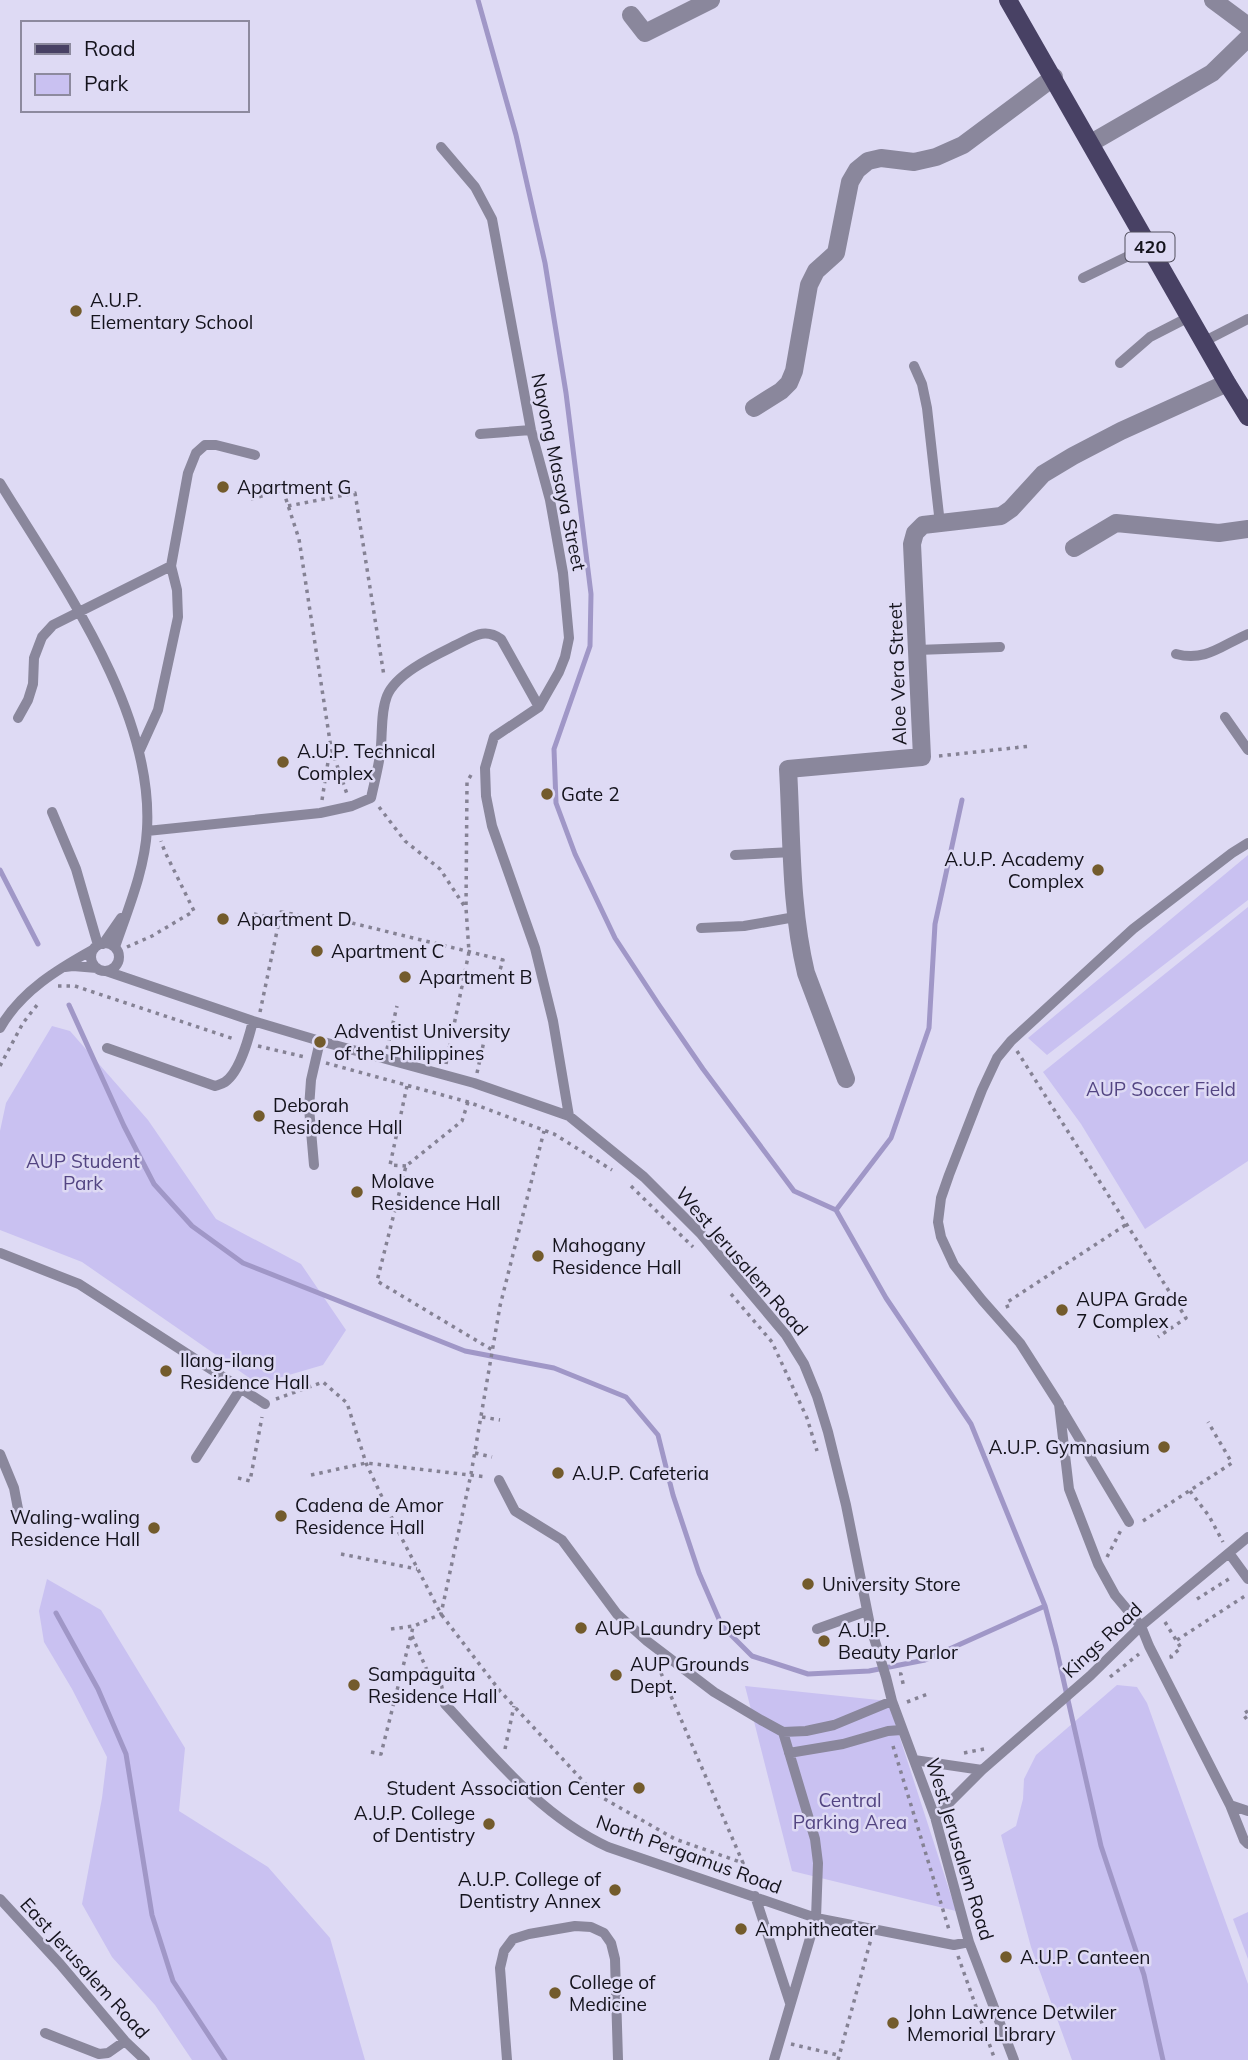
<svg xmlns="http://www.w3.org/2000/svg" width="1248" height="2060" viewBox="0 0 1248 2060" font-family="Mulish,sans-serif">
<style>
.green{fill:#c9c1f1}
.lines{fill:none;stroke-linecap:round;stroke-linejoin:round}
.stream{stroke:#a097c7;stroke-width:5}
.path{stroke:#858294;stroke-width:3.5;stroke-dasharray:3.5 5;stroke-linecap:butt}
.lane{stroke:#8a879c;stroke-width:10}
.street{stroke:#8a879c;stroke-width:18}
.primary{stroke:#484164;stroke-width:18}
.poi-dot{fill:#735b2c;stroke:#dedaf4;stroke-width:2.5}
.labels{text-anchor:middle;stroke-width:5;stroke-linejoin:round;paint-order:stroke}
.shield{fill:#dedaf4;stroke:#514f5d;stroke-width:2}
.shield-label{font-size:18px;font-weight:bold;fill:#14131c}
.poi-label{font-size:19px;fill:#14131c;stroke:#dedaf4;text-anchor:start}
.street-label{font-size:19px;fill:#14131c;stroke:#dedaf4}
.park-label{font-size:19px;fill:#534582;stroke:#dedaf4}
</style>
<rect width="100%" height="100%" fill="#dedaf4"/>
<path class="green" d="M 1248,855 L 1248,900 L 1047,1055 L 1028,1038 Z
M 1248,907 L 1248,1161 L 1145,1229 L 1081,1124 L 1043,1072 Z
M 52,1026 L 70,1031 L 148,1120 L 216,1219 L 301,1264 L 346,1330 L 323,1365 L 258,1384 L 82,1262 L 0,1230 L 0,1131 L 6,1103 Z
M 47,1579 L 101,1610 L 185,1748 L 179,1811 L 268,1867 L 330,1938 L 365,2060 L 192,2060 L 155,2005 L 112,1957 L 82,1904 L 102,1798 L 107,1757 L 72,1689 L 44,1642 L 39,1611 Z
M 1117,1685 L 1137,1687 L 1147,1703 L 1248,1984 L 1248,2060 L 1072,2060 L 1031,1947 L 1001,1835 L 1016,1826 L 1023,1799 L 1024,1779 L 1036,1755 Z
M 745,1686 L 888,1701 L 956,1911 L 792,1871 Z
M 1248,1912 L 1248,1959 L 1233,1919 Z"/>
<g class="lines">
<path class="stream" d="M 478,0 L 516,135 L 545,263 L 566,393 L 591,594 L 590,646 L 554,749 L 556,803 L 575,854 L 615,938 L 659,1005 L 703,1069 L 794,1191 L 836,1210 L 886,1298 L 971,1424 L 1045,1606 L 1056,1647 L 1101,1846 L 1144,1975 L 1163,2060
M 0,870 L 38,944
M 69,1005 L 124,1126 L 154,1184 L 192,1226 L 243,1263 L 465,1351 L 554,1368 L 626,1397 L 658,1435 L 673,1495 L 699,1573 L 722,1626 L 752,1656 L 808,1674 L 869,1671 L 925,1660 L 1045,1606
M 836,1210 L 891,1138 L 929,1028 L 935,924 L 962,800
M 56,1613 L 98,1689 L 126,1754 L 152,1915 L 173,1981 L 225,2060"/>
<path class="path" d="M 251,499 L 283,490 L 299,539 L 331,748 L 347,794
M 288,506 L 355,493 L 384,676
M 939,756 L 1031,746
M 322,800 L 330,749
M 379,807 L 405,841 L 440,869 L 465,907
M 254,914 L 279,919
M 352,923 L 503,960 L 497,980
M 127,947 L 152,936 L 194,911 L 165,852 L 161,841
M 58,986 L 75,986 L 234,1039
M 260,1012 L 281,912 L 298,915
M 258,1046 L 305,1057
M 387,1049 L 397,1006
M 1017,1051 L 1186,1318 L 1158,1337
M 326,1063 L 468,1102 L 554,1134 L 612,1170
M 446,1064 L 469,952 L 466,908 L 467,782 L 471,775
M 0,1066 L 23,1023 L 37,1005
M 477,1073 L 484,1041
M 468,1102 L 462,1121 L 406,1166 L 377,1281 L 494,1351
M 406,1166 L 390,1165 L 407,1086
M 631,1186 L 693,1247
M 731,1294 L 772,1342 L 807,1418 L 817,1451
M 1008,1308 L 1006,1303 L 1127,1224
M 276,1399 L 323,1382 L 347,1403 L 366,1463 L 398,1531 L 441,1614 L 500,1691 L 594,1793 L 675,1839 L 743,1863 L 658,1666
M 482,1417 L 500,1420
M 475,1453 L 492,1457
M 311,1475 L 366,1463 L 487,1477
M 238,1478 L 250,1481 L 262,1417
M 1190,1491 L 1209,1516 L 1223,1542
M 1143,1521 L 1232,1463 L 1208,1422
M 341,1554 L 417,1569
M 1107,1557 L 1121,1530
M 1197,1599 L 1232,1577
M 1165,1622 L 1181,1648 L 1171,1656 L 1172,1660
M 391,1629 L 414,1626 L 441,1614 L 471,1474 L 500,1306 L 544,1131
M 412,1636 L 430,1677 L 441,1683 L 443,1692
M 1177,1640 L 1248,1594
M 899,1674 L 901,1674 L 904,1688
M 1110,1677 L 1139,1654
M 907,1702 L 928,1694
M 1248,1711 L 1243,1714 L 1248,1721
M 893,1746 L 950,1933
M 505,1749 L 514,1706
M 371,1752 L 381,1754 L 413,1627
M 964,1753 L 984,1749
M 958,1956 L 995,2060
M 791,2044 L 838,2055
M 838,2060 L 871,1939"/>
<path class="lane" d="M 441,147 L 475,187 L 492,219 L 531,430 L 550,500 L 563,573 L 569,638 L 565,657 L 559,672 L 539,707 L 494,737 L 485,768 L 486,796 L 492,826 L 535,948 L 553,1021 L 569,1116
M 1083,278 L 1149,246
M 1203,342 L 1248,319
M 1120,363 L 1150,337 L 1189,317
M 914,366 L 922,384 L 927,408 L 940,524
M 480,434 L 531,430
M 0,483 C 60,581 154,710 147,829 C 145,869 128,909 115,947
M 917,650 L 1000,647
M 1176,654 C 1206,662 1222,645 1248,634
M 1225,717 L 1248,750
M 18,718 L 28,700 L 33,684 L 34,658 L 42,637 L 53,625 L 171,566 L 188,473 L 196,453 L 205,445 L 216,445 L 255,455
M 139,752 L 158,710 L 178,617 L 177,590 L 171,566
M 52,812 L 76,869 L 98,945
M 147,831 L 320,813 L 352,806 L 371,798 C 374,784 378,769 380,755 C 383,736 380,714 387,696 C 396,673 436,655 456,645 C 473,637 484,627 501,639 L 539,707
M 1248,843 L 1232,853 L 1133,929 L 1011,1041 L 997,1058 L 982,1090 L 949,1175 L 941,1198 L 938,1222 L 941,1237 L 954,1265 L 982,1300 L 1020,1343 L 1059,1404 L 1069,1489 L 1098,1564 L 1115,1595 L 1141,1626 L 1149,1646 L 1230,1805 L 1244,1840 L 1248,1844
M 735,855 L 793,852
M 701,928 L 744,926 L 795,917
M91 957a14 14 0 1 1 28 0a14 14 0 1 1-28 0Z
M 103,944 L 121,918
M 65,967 L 73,966 L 97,968
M 106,971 L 253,1021 L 320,1041 L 474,1083 L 569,1116 L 644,1177 L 701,1234 L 786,1335 L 804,1364 L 817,1396 L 828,1432 L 846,1505 L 870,1625 L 886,1677 L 892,1701 L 935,1817 L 969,1942 L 1014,2060
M 0,1028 C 21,991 58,969 94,949
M 107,1048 L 215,1086 C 218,1085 222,1084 225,1082 C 240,1072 249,1037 253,1021
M 314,1165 L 309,1108 L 311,1080 L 320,1041
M 0,1253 L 79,1284 L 265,1404
M 1061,1408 L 1129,1522
M 0,1454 L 14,1488 L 19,1514
M 196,1458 L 241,1388
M 499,1480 L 515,1511 L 562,1540 L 617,1614 L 647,1641 L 714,1692 L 761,1720 L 783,1732 L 806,1731 L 834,1725 L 892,1701
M 1229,1553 L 1248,1579
M 817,1629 L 867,1611
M 445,1704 C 494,1757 541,1816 608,1847 L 816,1918 L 954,1945 L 969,1942
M 789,1753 L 843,1744 L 888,1731 L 901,1730
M 914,1760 L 982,1770
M 1230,1805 L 1248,1811
M 935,1817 L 982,1770 L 1090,1676 L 1141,1626 L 1248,1537
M 755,1896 L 790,2003
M 0,1899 L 60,1964 L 125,2041 L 145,2060
M 45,2033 L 99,2054 L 108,2053 L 125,2041
M 507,2060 L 500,1968 L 504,1951 L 513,1939 L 529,1934 L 575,1926 L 591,1927 L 604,1933 L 611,1943 L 615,1959 L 618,2060
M 774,2060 L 816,1918 L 818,1863 L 815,1839 L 783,1732"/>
<path class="street" d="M 1213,0 L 1248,26
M 631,15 L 645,33 L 711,0
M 1091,143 L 1212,73 L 1248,38
M 754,408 L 781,391 L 789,383 L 794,371 L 809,285 L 816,271 L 836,253 L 850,182 L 857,170 L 868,161 L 881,158 L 914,162 L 936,157 L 963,145 L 1054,77
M 1074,548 L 1116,523 L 1219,533 L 1248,529
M 846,1079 L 806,973 C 790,906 792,837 788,769 L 922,757 L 912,544 L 915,533 L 923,525 L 1001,516 L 1011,509 L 1043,474 L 1073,456 L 1121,431 L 1227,383"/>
<path class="primary" d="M 1008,0 L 1227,383 L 1248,417"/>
</g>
<g class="poi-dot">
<circle cx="76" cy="311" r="7"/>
<circle cx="223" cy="487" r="7"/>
<circle cx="283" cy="762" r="7"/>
<circle cx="547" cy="794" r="7"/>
<circle cx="1098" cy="870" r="7"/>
<circle cx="223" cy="919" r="7"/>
<circle cx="317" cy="951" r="7"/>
<circle cx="405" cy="977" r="7"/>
<circle cx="320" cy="1042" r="7"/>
<circle cx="259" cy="1116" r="7"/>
<circle cx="357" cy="1192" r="7"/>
<circle cx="538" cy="1256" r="7"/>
<circle cx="1062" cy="1310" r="7"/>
<circle cx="166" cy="1371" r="7"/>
<circle cx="1164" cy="1447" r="7"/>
<circle cx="558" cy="1473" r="7"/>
<circle cx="281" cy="1516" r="7"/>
<circle cx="154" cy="1528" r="7"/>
<circle cx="808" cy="1584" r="7"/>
<circle cx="581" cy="1628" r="7"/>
<circle cx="824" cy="1641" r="7"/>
<circle cx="616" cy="1675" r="7"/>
<circle cx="354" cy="1685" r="7"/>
<circle cx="639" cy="1788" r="7"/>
<circle cx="489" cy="1824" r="7"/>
<circle cx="615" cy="1890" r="7"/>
<circle cx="741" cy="1929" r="7"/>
<circle cx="1006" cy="1957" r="7"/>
<circle cx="555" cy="1993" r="7"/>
<circle cx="893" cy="2023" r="7"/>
</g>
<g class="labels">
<rect class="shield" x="1125.5" y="232.5" width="49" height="29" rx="5"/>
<g class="shield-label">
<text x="1150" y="253">420</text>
</g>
<g class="poi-label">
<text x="90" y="307">A.U.P.<tspan x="90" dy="22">Elementary School</tspan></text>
<text x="237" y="494">Apartment G</text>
<text x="297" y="758">A.U.P. Technical<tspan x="297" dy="22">Complex</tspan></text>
<text x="561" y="801">Gate 2</text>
<text x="1084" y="866" text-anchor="end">A.U.P. Academy<tspan x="1084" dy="22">Complex</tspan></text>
<text x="237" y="926">Apartment D</text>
<text x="331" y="958">Apartment C</text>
<text x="419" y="984">Apartment B</text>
<text x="334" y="1038">Adventist University<tspan x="334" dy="22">of the Philippines</tspan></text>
<text x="273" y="1112">Deborah<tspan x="273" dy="22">Residence Hall</tspan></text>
<text x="371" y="1188">Molave<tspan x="371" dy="22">Residence Hall</tspan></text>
<text x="552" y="1252">Mahogany<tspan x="552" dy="22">Residence Hall</tspan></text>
<text x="1076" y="1306">AUPA Grade<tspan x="1076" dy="22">7 Complex</tspan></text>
<text x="180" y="1367">Ilang-ilang<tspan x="180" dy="22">Residence Hall</tspan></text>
<text x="1150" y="1454" text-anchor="end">A.U.P. Gymnasium</text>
<text x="572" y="1480">A.U.P. Cafeteria</text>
<text x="295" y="1512">Cadena de Amor<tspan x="295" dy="22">Residence Hall</tspan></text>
<text x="140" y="1524" text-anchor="end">Waling-waling<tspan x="140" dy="22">Residence Hall</tspan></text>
<text x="822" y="1591">University Store</text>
<text x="595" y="1635">AUP Laundry Dept</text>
<text x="838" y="1637">A.U.P.<tspan x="838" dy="22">Beauty Parlor</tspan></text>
<text x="630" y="1671">AUP Grounds<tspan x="630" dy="22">Dept.</tspan></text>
<text x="368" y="1681">Sampaguita<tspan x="368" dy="22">Residence Hall</tspan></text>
<text x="625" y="1795" text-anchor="end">Student Association Center</text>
<text x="475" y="1820" text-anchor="end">A.U.P. College<tspan x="475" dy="22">of Dentistry</tspan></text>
<text x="601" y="1886" text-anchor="end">A.U.P. College of<tspan x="601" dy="22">Dentistry Annex</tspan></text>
<text x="755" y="1936">Amphitheater</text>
<text x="1020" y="1964">A.U.P. Canteen</text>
<text x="569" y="1989">College of<tspan x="569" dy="22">Medicine</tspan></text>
<text x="907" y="2019">John Lawrence Detwiler<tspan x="907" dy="22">Memorial Library</tspan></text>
</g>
<g class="street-label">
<text transform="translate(559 472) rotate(78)" y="7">Nayong Masaya Street</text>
<text transform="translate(897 674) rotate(-92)" y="7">Aloe Vera Street</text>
<text transform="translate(742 1261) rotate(49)" y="7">West Jerusalem Road</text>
<text transform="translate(1102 1640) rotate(-43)" y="7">Kings Road</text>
<text transform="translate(960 1849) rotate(73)" y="7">West Jerusalem Road</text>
<text transform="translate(689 1854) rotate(20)" y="7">North Pergamus Road</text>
<text transform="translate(85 1968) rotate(48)" y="7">East Jerusalem Road</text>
</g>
<g class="park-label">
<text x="1161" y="1096">AUP Soccer Field</text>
<text x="83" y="1168">AUP Student<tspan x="83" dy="22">Park</tspan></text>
<text x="850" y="1807">Central<tspan x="850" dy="22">Parking Area</tspan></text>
</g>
</g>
<rect x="21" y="21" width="228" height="91" fill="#dedaf4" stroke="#8d8a9e" stroke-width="2"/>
<rect x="35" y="44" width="35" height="10" fill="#484164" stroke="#8d8a9e" stroke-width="2"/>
<text x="84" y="56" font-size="21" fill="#14131c">Road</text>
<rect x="35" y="74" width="35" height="21" fill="#c9c1f1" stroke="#8d8a9e" stroke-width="2"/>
<text x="84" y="91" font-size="21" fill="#14131c">Park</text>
</svg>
